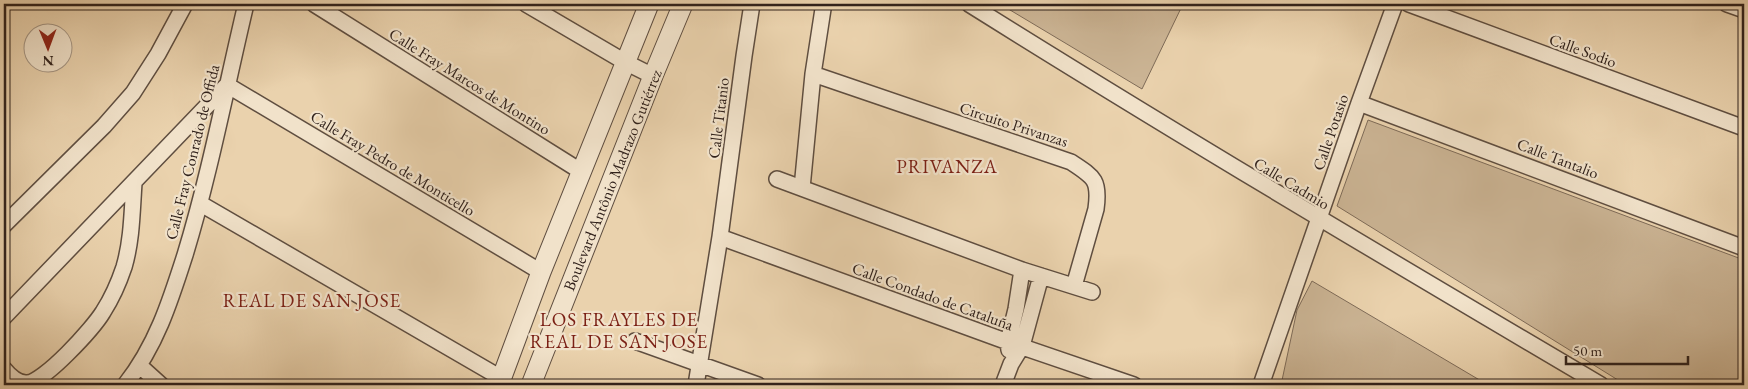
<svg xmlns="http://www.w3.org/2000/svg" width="1748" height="389" viewBox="0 0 1748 389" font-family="'EB Garamond',serif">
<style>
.green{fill:#cbb494;stroke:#7e6b58}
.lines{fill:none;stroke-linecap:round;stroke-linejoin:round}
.minor-casing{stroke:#5f4e40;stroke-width:18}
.tertiary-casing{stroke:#5f4e40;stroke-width:21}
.minor{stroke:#f1e2ca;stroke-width:15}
.tertiary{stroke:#f1e2ca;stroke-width:19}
.labels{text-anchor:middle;stroke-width:4.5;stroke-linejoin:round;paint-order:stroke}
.street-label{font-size:16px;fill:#31221c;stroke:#f1e2ca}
.quarter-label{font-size:19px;letter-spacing:1px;fill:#7a1f14;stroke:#f1e2ca}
</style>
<rect width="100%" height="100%" fill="#ead2ad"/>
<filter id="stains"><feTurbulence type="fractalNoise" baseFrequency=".004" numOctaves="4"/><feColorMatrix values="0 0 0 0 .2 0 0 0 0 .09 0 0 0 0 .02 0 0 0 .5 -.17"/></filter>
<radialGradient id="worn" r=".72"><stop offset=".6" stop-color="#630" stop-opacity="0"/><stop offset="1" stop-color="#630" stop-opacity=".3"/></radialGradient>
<path class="green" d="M 1000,4 L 1183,4 L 1142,89 Z
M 1368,120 L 1744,260 L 1744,385 L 1626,385 L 1337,206 Z
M 1312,281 L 1488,385 L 1281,385 L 1297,310 Z"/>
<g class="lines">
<defs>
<path id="minor" d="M 314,4 L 582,172
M 526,4 L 625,62 L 653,76
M 969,4 C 1178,135 1389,260 1601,385
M 1409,4 L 1744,128
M 1727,4 L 1744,10
M 813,74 L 1071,162 C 1094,177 1100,180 1096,209 L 1074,286
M 1359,103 L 1744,248
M 777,179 L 1022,270 L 1092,292
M 802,188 L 813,74 L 823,9
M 201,204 L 501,378
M 4,225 L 104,126 L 133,93 L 158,54 L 185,4
M 720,237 L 1008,342 L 1134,385
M 4,317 L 227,85 L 541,272
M 635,341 L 758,385
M 1009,350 L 1008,342 L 1016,309 L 1022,270
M 140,366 L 161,385
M 4,369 C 9,375 17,383 26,383 C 43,384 94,327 103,312 C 112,298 119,282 124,267 C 132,240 132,211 134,183
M 125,385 C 156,346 170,302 185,255 C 210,173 226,88 246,4
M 696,385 L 720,237 L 744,56 L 752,4
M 1003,385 L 1011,364 L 1022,346 L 1041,276
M 1261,385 L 1359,103 L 1395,4"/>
<path id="tertiary" d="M 499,385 L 541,272 L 649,4
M 531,385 L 653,76 L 683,4"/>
</defs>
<use href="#minor" class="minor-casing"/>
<use href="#tertiary" class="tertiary-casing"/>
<use href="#minor" class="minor"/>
<use href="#tertiary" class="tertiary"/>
</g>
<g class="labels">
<g class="street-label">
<text transform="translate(1583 50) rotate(20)" y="6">Calle Sodio</text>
<text transform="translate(470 81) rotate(32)" y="6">Calle Fray Marcos de Montino</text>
<text transform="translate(718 118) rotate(-83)" y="6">Calle Titanio</text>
<text transform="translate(1014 124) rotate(18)" y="6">Circuito Privanzas</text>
<text transform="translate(1330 132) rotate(-71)" y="6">Calle Potasio</text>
<text transform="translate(192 152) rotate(-76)" y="6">Calle Fray Conrado de Offida</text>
<text transform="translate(1558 158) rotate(21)" y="6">Calle Tantalio</text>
<text transform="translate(393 163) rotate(31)" y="6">Calle Fray Pedro de Monticello</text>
<text transform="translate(612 180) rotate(-68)" y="6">Boulevard Antônio Madrazo Gutiérrez</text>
<text transform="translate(1292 183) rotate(31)" y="6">Calle Cadmio</text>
<text transform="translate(933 296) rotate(20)" y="6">Calle Condado de Cataluña</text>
</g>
<g class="quarter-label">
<text x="947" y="173">PRIVANZA</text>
<text x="312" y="307">REAL DE SAN JOSE</text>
<text x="619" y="326">LOS FRAYLES DE<tspan x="619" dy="22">REAL DE SAN JOSE</tspan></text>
</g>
</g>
<rect width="1748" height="389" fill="none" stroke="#ead2ad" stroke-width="20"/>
<rect x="5" y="5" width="1738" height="379" fill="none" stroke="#31221c" stroke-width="2.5"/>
<rect x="10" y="10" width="1728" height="369" fill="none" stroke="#31221c"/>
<g transform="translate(48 48) rotate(179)"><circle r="24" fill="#f1e2ca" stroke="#a49584"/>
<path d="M0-4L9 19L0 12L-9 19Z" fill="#8f2418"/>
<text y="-8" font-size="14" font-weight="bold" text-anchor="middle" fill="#31221c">N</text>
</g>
<path d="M1566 356v8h122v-8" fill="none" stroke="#31221c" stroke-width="2.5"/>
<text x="1573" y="356" font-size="15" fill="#31221c" stroke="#f1e2ca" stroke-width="4" paint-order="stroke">50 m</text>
<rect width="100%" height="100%" filter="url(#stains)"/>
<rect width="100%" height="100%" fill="url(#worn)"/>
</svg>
